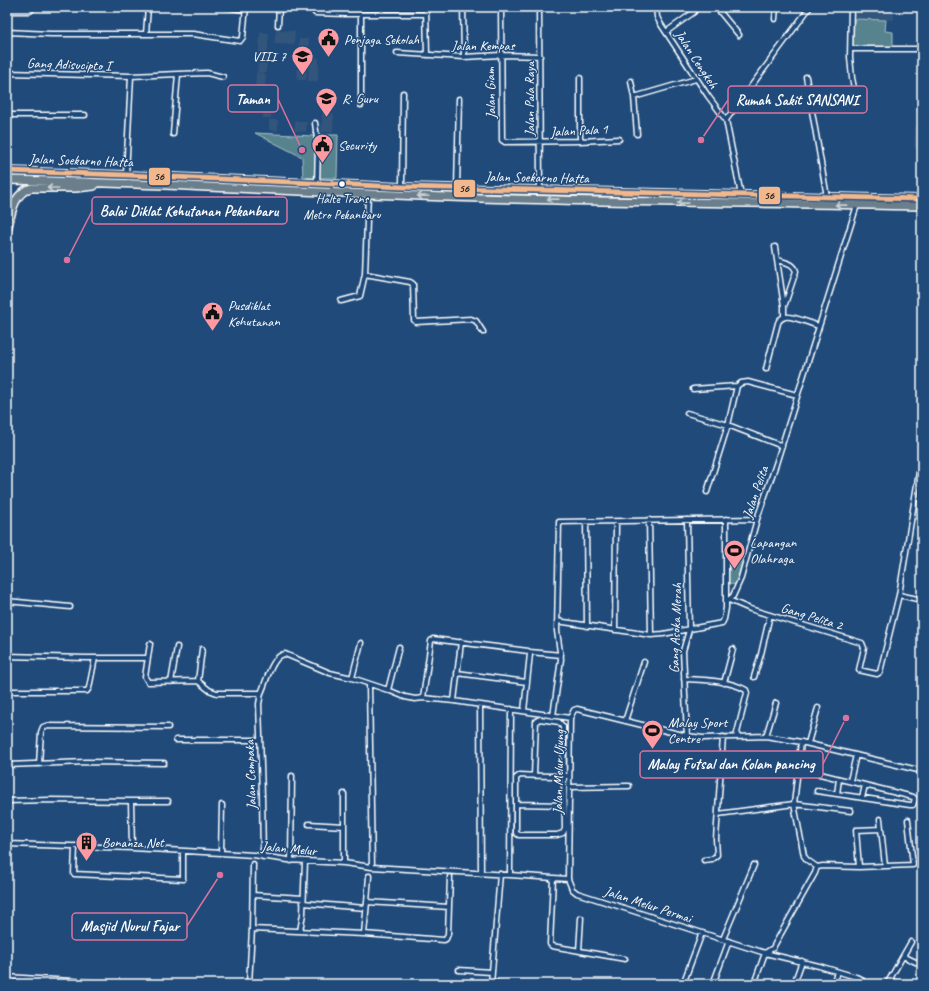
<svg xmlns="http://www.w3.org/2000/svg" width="929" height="991" viewBox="0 0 929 991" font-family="Caveat,sans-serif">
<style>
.built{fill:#33557c}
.green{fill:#56838d;stroke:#aac1c6}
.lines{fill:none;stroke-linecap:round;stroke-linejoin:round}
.street-casing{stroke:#fff;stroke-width:7}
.primary-casing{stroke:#fff;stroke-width:10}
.street{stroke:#1f4a7a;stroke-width:4}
.primary{stroke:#6b7e8b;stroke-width:7}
.bus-1-casing{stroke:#1f4a7a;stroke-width:8}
.bus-1{stroke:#f1b78d;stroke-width:5}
.oneway{stroke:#cbd2d6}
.bus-dot{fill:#fff;stroke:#1f4a7a;stroke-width:1.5}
.labels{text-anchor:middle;stroke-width:3;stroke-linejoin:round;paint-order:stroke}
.bus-label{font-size:13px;fill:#fff;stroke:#1f4a7a}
.poi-label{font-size:14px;fill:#fff;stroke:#1f4a7a;text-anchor:start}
.street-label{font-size:14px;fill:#fff;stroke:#1f4a7a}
.leader{fill:none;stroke:#da749d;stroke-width:1.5}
.callout-dot{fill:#da749d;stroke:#1f4a7a;stroke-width:1.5}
.callout{fill:#1f4a7a;stroke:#da749d;stroke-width:1.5}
.callout-label{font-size:15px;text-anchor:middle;font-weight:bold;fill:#fff}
.line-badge{stroke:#1f4a7a;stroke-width:1.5}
.pale-badge-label{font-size:11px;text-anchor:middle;font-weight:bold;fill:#111}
</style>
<rect width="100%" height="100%" fill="#1f4a7a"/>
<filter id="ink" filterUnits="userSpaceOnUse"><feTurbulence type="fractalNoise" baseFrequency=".025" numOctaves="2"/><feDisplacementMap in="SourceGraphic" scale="8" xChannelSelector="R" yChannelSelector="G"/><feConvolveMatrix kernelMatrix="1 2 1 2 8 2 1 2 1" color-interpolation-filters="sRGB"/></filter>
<g filter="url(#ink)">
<path class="built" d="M 854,7 L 894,7 L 894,20 L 854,19 Z
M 276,30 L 295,31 L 294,45 L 274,44 Z
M 260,32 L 269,33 L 266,73 L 257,73 Z
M 299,39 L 309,39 L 308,61 L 298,61 Z
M 309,57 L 319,58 L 318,81 L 308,81 Z
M 298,64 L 307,65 L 306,80 L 297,80 Z
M 256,73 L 266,74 L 264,106 L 254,106 Z
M 322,100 L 334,100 L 334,106 L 322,105 Z
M 263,108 L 271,108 L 271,118 L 263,118 Z
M 322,113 L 334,114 L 333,132 L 321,132 Z
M 269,120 L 278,120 L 278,131 L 269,130 Z
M 295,121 L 307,122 L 306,132 L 294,131 Z
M 919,125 L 921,148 L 917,150 L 914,147 L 915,127 Z"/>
<path class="green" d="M 854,19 L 886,20 L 885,31 L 893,32 L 893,47 L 853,47 Z
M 255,133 L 314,136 L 317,143 L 316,178 L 303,177 L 302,157 Z
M 317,135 L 338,135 L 337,178 L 318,178 Z
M 730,553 L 744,558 L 735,585 L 728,583 Z"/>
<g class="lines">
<defs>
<path id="street" d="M 226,7 L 246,10
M 314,7 L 314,11 L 315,13 L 346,14 L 426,14
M 346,7 L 346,14
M 382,7 L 382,13
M 426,7 L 427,55
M 463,7 L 464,57
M 501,7 L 502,140 L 505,142 L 580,141 L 619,139
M 539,7 L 540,190
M 656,7 L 657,17 L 660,23 L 708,96 L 726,120 L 741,195
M 716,7 L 739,35
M 7,11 L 30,11 L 34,7
M 775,19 L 776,7
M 278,25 L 279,7
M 7,32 L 51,34 L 193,34 L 240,41 L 243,37 L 246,7
M 666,32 L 694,12 L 696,7
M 146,34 L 148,7
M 851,49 L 922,49
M 397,53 L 464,57 L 501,55 L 540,56
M 7,73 L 131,76 L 178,74 L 173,134
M 178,74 L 207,73 L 223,77
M 806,77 L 827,197
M 580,78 L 580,141
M 631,81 L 634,97
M 750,89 L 760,103 L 763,105 L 853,100 L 856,98 L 852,78 L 850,57 L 851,7
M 361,105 L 361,15
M 921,109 L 922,107
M 7,115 L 85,115
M 726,120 L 810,7
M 315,123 L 318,146 L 317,184
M 637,134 L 634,97 L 696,79
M 126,175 L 131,76
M 402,187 L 403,93
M 457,188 L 459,99
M 368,194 L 365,274 L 410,282 L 413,284 L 414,320 L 416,322 L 471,319 L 476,321 L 483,332
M 775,247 L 784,306 L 784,317
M 778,260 C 784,262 794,263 796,271 L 785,304
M 341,301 L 360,296 L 365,274
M 766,369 L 778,323 C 779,320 781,318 785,317 C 792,315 811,324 819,326
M 693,389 L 737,386 L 741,383 L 748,382 L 797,395
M 687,413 L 728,425 L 782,446
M 707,492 L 728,425 L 737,386
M 649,520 L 651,635
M 586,522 L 587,626
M 899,595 L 922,600
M 729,600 L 750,609 L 862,643 L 864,648 L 859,670 L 877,674 L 880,672 L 899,595 L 922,454
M 7,601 L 70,607
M 726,602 L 733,596 L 741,578 L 757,519 L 776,464 L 857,205
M 557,621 L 651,635 L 663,634 L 722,623 L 724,619 L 726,608 L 726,519
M 615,630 L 616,522
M 150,644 L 145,677 L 148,682 L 198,681 L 209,690 L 217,693 L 261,693 C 266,683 272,655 285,654 L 330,673 L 352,678 L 388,690 L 405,697 L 415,699 L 423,698
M 530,652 L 561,655
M 7,656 L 85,658 L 148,658
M 457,673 L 527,682 L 524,711
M 754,677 L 761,654 L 770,615
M 352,678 L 361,643
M 684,679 C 703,680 729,680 746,690 L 747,693 L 736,737
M 198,681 L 202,649
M 171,682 L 177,647
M 527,682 L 530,654 L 528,651 L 433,639 L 431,641 L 423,698 L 454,701 L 570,718
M 724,683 L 733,649
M 369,685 L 372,867
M 388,690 L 399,647
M 7,691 L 87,691 L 89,688 L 95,658
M 261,693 L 259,704 L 262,795 L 263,857
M 454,701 L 461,642
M 480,705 L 481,874
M 553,716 L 561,659 L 557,631 L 559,522 L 757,519
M 625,721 L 644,662
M 687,736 L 683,651 L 689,630 L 687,520
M 766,736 L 776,703
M 176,740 L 260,740
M 808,743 L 818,708
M 39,764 L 41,732 L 43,727 L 46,726 L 168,727
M 7,765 L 86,762 L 164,763
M 816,773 L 913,797 L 915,799 L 913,805 L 910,805 L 817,791
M 534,776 L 536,721 L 540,719 L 559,722 L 563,727 L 565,829 L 563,833 L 557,835 L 519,835 L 516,833 L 516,778 L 520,775 C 536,776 553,776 569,776
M 850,781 L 856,755
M 569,787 L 629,786
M 837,794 L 839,779
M 862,798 L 865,785
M 7,801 L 50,800 L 131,801 L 132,848
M 131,801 L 168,801
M 516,804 L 564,805
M 718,814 L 794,804 L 851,811
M 880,819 L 885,866
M 309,824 L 344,826
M 7,844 L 132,848 L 221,853 L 253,855 L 288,860 L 344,863 L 372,867 L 510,875 L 568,879
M 75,846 L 74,874 L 183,879 L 183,851
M 221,853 L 222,805
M 704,860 L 712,859 L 717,855 L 716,839 L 723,737
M 291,861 L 292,776
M 344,863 L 344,794
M 817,867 L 823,866 L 859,867 L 913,865 L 908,820
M 859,867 L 856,830 L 881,829
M 510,875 L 511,709
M 553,878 L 550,944 L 552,946 L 625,959
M 253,895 L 303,898
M 367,902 L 369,876
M 303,903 L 366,908
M 252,929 L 364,934 L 444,940 L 446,939 L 448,934 L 450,877
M 300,931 L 303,914 L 305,861
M 364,934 L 367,902 L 449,907
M 723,939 L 754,865
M 579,951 L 581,918
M 765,953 L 773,948 L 775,944 L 815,873 L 817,867 L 807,860 L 804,856 L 794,804 L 801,742
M 903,956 L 922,965
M 459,970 L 491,972
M 7,977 L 119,984
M 890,980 L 898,984
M 491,982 L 500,984
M 249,984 L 252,929 L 253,864
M 491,984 L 500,874
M 683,984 L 702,933
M 713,984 L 729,941
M 754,984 L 765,953
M 794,984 L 802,961
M 833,984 L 837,972
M 865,984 L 861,979 L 856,977 L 819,966 L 765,953 L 577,893 L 572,889 L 568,879 L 570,718 L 574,710 L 577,709 L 687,736 L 703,738 L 766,736 L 801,742 L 922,771
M 887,984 L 911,942"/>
<path id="primary" d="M 7,171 L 126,175 L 402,187 L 922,199
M 7,180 C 154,183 301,192 448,197 C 606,203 764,202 922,206
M 7,231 C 11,215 13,193 31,188 L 76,188 L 94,186"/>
</defs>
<use href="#street" class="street-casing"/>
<use href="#primary" class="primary-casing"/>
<use href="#street" class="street"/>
<use href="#primary" class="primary"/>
<defs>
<path id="bus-1" d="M 7,171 L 126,175 L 402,187 L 922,199"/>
</defs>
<use href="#bus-1" class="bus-1-casing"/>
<use href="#bus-1" class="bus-1"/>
</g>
<defs><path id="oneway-shaft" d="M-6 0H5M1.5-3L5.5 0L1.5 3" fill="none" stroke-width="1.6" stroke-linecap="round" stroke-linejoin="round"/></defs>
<g class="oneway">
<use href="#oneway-shaft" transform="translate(53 188) rotate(180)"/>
<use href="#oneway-shaft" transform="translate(423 196) rotate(-178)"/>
<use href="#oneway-shaft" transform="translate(553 199) rotate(-179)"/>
<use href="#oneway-shaft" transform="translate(683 203) rotate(-179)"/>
<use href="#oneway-shaft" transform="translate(841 205) rotate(-179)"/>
</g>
</g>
<defs>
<symbol id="civic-pin" viewBox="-11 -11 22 30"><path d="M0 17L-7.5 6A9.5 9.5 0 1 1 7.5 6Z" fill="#ff9aa2" stroke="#1f4a7a"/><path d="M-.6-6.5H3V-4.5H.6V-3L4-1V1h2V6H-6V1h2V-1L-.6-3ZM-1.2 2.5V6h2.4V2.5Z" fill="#111"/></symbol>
<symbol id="school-pin" viewBox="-11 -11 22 30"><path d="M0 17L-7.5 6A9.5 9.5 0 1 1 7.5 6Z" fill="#ff9aa2" stroke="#1f4a7a"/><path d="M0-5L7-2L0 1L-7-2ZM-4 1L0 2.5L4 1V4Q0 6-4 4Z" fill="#111"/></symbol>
<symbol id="university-pin" viewBox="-11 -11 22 30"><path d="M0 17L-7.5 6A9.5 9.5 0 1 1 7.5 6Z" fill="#ff9aa2" stroke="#1f4a7a"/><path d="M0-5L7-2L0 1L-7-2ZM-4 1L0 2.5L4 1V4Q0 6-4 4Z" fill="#111"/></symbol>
<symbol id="stadium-pin" viewBox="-11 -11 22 30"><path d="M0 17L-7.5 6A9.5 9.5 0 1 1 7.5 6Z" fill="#ff9aa2" stroke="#1f4a7a"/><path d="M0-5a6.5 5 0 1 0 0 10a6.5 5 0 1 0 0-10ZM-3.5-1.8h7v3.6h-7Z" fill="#111"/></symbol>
<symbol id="building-pin" viewBox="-11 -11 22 30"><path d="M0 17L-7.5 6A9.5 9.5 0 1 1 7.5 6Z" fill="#ff9aa2" stroke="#1f4a7a"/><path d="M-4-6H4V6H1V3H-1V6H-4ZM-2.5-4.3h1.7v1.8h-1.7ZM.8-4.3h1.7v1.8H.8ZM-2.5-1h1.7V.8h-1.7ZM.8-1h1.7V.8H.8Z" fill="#111"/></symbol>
</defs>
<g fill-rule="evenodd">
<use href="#civic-pin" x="316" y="26" width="25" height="34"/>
<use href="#school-pin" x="290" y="44" width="25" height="34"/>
<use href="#university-pin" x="314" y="86" width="25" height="34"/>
<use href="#civic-pin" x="310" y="132" width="25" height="34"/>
<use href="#civic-pin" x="200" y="300" width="25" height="34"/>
<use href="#stadium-pin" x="722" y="538" width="25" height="34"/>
<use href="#stadium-pin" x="640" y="718" width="25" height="34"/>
<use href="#building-pin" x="74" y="830" width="25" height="34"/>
</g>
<circle class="bus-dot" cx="342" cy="184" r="3.5"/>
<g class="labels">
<g class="bus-label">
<text x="342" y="203">Halte Trans<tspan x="342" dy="16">Metro Pekanbaru</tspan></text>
</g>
<g class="poi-label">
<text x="344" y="44">Penjaga Sekolah</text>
<text x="286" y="61" text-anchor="end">VIII 7</text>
<text x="342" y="103">R. Guru</text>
<text x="338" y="150">Security</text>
<text x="228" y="310">Pusdiklat<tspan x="228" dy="16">Kehutanan</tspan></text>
<text x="750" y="547">Lapangan<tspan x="750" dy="16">Olahraga</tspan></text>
<text x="668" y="727">Malay Sport<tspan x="668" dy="16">Centre</tspan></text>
<text x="102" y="847">Bonanza Net</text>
</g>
<g class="street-label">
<text x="483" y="50">Jalan Kempas</text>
<text transform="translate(697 59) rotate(57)" y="5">Jalan Cengkeh</text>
<text transform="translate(69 64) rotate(2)" y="5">Gang Adisucipto I</text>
<text transform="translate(490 93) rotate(-91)" y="5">Jalan Giam</text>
<text transform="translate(529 99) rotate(-90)" y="5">Jalan Pala Raya</text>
<text transform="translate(579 130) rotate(-3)" y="5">Jalan Pala 1</text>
<text transform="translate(81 160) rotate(2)" y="5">Jalan Soekarno Hatta</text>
<text transform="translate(537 177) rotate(1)" y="5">Jalan Soekarno Hatta</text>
<text transform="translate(755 492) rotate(-71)" y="5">Jalan Pelita</text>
<text transform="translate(812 616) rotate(17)" y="5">Gang Pelita 2</text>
<text transform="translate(675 628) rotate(-88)" y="5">Gang Asoka Merah</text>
<text transform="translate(558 772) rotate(-89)" y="5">Jalan Melur Ujung</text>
<text transform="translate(250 775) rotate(-92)" y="5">Jalan Cempaka</text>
<text transform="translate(289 848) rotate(5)" y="5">Jalan Melur</text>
<text transform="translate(648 904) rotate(18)" y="5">Jalan Melur Permai</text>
</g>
</g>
<path class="leader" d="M302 150L278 99M701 140L728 100M67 260L92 211M846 718L823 764M220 875L187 926"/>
<g class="callout-dot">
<circle cx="302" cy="150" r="4"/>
<circle cx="701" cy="140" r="4"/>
<circle cx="67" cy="260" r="4"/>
<circle cx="846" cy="718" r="4"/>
<circle cx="220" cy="875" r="4"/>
</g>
<g class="callout">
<rect x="228" y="85" width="50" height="27" rx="4"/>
<rect x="728" y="86" width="139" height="27" rx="4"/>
<rect x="92" y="197" width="195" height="27" rx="4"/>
<rect x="640" y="751" width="183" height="27" rx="4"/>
<rect x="72" y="913" width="115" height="27" rx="4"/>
</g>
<g class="callout-label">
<text x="253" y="104">Taman</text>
<text x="797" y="105">Rumah Sakit SANSANI</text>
<text x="189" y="216">Balai Diklat Kehutanan Pekanbaru</text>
<text x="731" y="769">Malay Futsal dan Kolam pancing</text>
<text x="130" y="931">Masjid Nurul Fajar</text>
</g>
<g class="line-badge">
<rect x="148" y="167" width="23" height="19" rx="4" fill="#f1b78d"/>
<rect x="453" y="179" width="23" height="19" rx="4" fill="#f1b78d"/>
<rect x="758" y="186" width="23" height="19" rx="4" fill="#f1b78d"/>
</g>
<g class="pale-badge-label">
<text x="159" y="180">56</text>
<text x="464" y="192">56</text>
<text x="769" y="199">56</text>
</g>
<rect width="929" height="991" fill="none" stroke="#1f4a7a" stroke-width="24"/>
<rect x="12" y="12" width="905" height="967" fill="none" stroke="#fff" stroke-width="1.5" filter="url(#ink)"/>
</svg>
